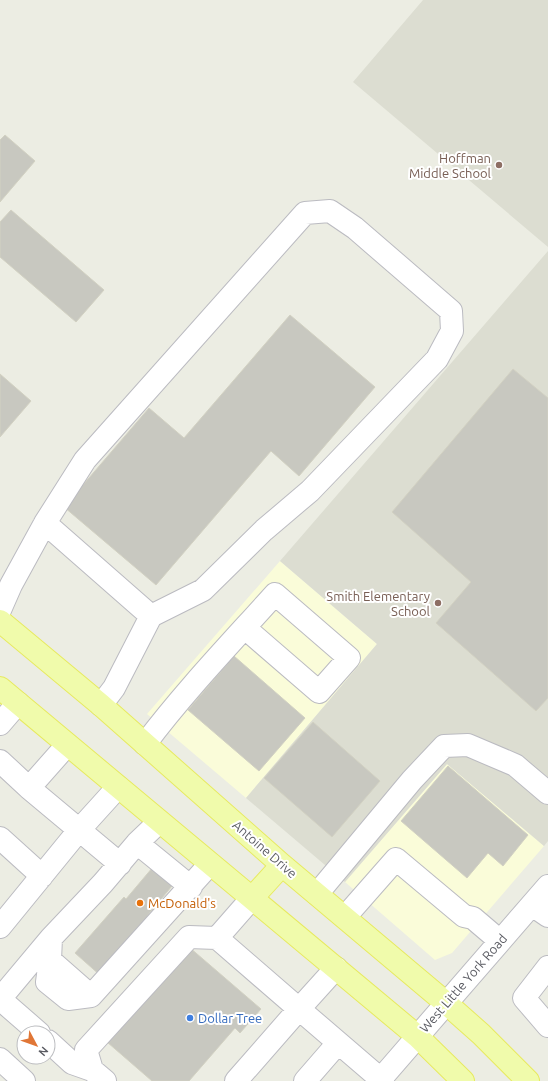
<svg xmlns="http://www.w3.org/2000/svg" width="548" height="1081" viewBox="0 0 548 1081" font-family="Ubuntu,sans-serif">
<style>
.commercial{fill:#fafcd9}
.education{fill:#dcddd1}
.building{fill:#c8c8c0;stroke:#d2d1c2}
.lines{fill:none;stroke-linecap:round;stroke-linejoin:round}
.minor-casing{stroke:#bbbbc1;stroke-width:24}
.major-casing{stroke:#e7ea5f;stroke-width:24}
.minor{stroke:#fff;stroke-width:22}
.major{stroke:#f0fbab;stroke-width:22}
.education-dot{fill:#8d6e63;stroke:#fff;stroke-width:1.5}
.food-dot{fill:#e8710a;stroke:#fff;stroke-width:1.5}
.shop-dot{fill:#3f7fe0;stroke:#fff;stroke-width:1.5}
.labels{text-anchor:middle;stroke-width:4;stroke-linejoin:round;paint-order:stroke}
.education-label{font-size:13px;fill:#785e54;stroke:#fff;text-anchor:end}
.street-label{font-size:13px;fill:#5b5c63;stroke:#fff}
.food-label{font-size:13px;fill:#c56008;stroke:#fff;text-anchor:start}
.shop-label{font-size:13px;fill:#366cbe;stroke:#fff;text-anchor:start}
</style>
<rect width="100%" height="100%" fill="#ecede3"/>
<path class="commercial" d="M 280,561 L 377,644 L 246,798 L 147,714 Z
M 447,764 L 544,846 L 452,953 L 435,960 L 345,882 Z"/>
<path class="education" d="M 423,0 L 548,0 L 548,247 L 353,82 Z
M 548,251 L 548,841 L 544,846 L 447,764 L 345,882 L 246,798 L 377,644 L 280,561 Z"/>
<path class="building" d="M 5,135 L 35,161 L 0,202 L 0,140 Z
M 11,210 L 104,290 L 76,322 L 0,257 L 0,222 Z
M 290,315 L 375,387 L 299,476 L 271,451 L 156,585 L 64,507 L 149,408 L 184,438 Z
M 513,369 L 548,398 L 548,698 L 536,711 L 436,623 L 471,582 L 392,512 Z
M 0,374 L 31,401 L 0,437 Z
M 234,656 L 305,718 L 259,771 L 188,710 Z
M 313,722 L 380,781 L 332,837 L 264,778 Z
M 448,766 L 528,835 L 503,866 L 488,853 L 467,878 L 401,821 Z
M 153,867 L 172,886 L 147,916 L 150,919 L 101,976 L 75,953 L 124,897 L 126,899 Z
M 189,947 L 261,1009 L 240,1033 L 235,1028 L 189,1081 L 152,1081 L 107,1042 Z"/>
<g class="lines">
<defs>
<path id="minor" d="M 45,523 L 151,616
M 0,610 L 11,585 L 45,523 L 85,460 L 305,213 L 330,211 L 355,228 L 451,311 L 452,331 L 437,359 L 310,491 L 264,530 L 203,590 L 151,616 L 114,688 L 101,705
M 0,724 L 18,703
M 145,744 C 185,691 231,643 275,594 L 349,658 L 319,692 L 245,628
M 0,761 L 29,788 L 67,745
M 29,788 L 120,864
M 0,838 L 42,876
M 137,843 L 191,887
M 317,894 L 412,780 L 444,746 L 468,745 L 515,765 L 548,793
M 532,905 L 548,916
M 345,917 L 396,859 L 464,916 L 473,918 L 500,941
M 0,927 L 80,829 L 118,787
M 51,938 L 50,960 L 91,996 L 210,864
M 50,960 L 47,982 L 68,999 L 91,996
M 548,967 L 524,998 L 548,1026
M 336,968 L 299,1009 L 383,1081
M 39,1033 L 0,999 L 51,938 L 103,883 L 137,843 L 159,822
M 48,1041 L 72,1063 L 92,1070 L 105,1081
M 0,1059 L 24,1081
M 92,1070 L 86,1050 L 189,937 L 217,938
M 236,1081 L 299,1009 L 217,938 L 252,898
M 305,1081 L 338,1043
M 379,1081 L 548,886"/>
<path id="major" d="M 0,621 L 101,705 L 282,865 L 446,1003 L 481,1034 L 528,1081
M 0,688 L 417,1036 L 463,1081
M 252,898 L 282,865"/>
</defs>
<use href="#minor" class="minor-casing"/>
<use href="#major" class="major-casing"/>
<use href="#minor" class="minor"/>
<use href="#major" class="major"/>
</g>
<g class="education-dot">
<circle cx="499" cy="165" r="4"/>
<circle cx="438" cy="603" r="4"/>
</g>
<circle class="food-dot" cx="140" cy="903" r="4"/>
<circle class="shop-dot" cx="190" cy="1018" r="4"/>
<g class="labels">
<g class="education-label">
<text x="491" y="163">Hoffman<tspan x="491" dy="15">Middle School</tspan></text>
<text x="430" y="601">Smith Elementary<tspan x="430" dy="15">School</tspan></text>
</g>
<g class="street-label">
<text transform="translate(265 849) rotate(41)" y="5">Antoine Drive</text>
<text transform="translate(463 983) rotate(-49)" y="5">West Little York Road</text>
</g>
<g class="food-label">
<text x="148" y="908">McDonald's</text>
</g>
<g class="shop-label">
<text x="198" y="1023">Dollar Tree</text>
</g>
</g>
<g transform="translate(36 1045) rotate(131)"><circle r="19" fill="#ffffff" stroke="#bdbec1"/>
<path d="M0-3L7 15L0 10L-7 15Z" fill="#e07636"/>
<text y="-6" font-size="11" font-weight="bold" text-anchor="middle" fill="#5b5c63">N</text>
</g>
</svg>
